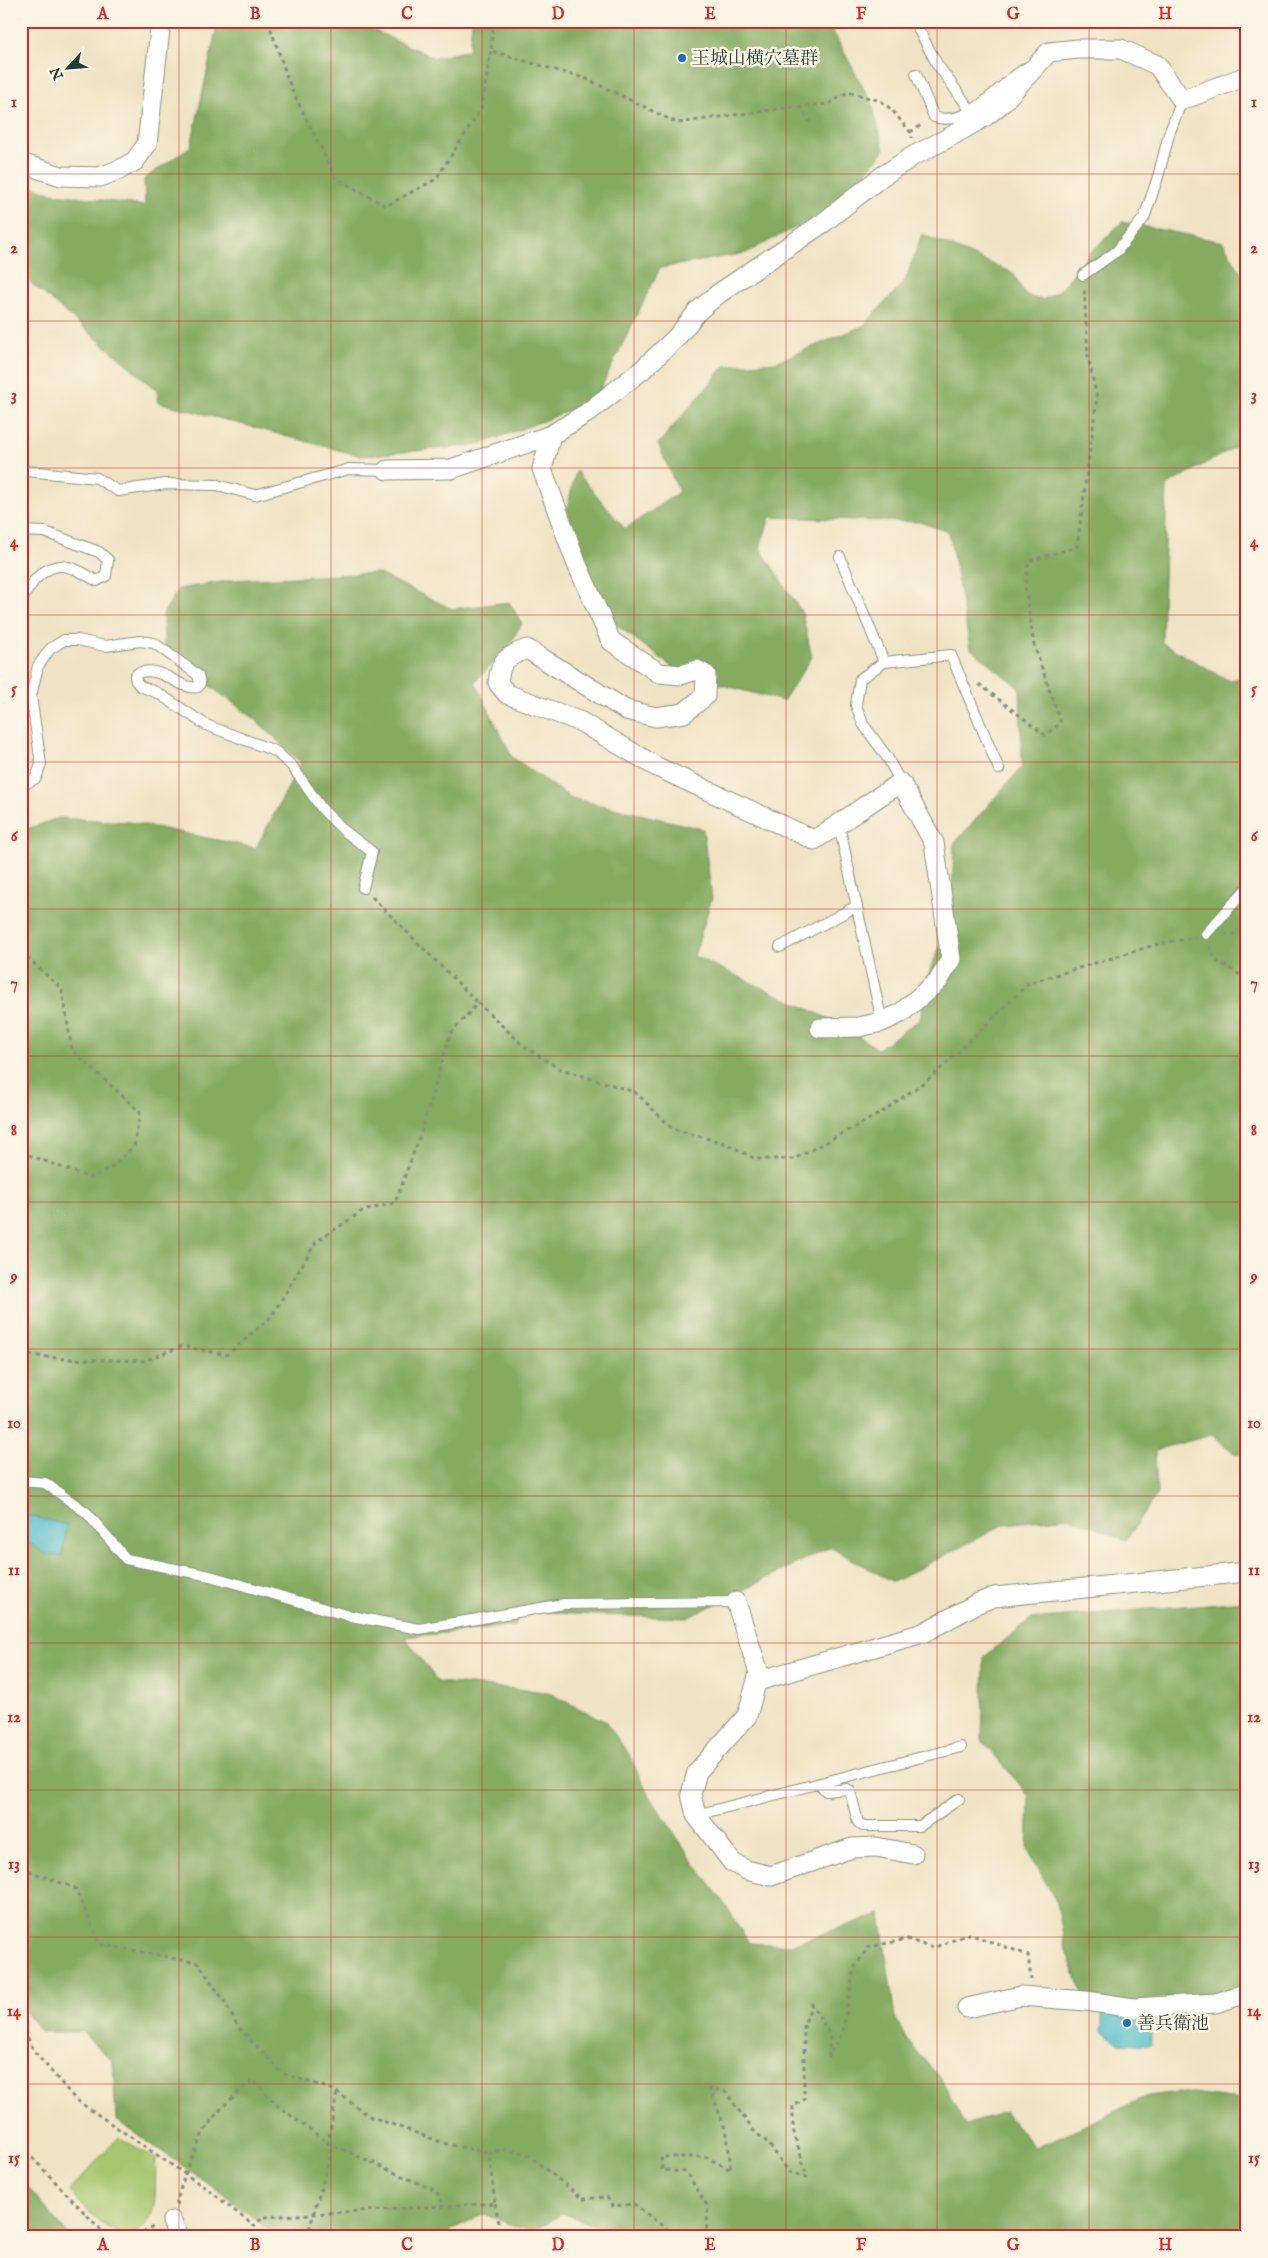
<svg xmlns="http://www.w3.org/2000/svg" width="1268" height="2258" viewBox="0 0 1268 2258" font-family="'IM FELL English','Noto Serif JP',serif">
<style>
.green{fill:#a5c66e;stroke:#628251}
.forest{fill:#84ab61;stroke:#52744a}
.water{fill:#50bdc9;stroke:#387d7e}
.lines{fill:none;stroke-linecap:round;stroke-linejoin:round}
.lane-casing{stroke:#88907c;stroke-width:12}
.street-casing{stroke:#88907c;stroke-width:21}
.path{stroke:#88907c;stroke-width:3;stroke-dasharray:4 4;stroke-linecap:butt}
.lane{stroke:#fff;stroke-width:10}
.street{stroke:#fff;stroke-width:19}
.grid{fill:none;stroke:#d62828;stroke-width:1;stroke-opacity:0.55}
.poi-dot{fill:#1f6fb2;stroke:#fcf5e5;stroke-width:2}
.labels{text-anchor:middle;stroke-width:5;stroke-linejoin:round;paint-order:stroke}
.poi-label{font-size:18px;fill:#1f3d34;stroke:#fcf5e5;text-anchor:start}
.neatline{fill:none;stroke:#d62828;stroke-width:2}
.grid-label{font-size:16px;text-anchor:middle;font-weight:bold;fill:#d62828}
</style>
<rect width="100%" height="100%" fill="#fcf5e5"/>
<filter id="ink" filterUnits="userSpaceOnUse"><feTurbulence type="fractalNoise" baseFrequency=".02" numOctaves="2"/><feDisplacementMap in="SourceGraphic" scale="10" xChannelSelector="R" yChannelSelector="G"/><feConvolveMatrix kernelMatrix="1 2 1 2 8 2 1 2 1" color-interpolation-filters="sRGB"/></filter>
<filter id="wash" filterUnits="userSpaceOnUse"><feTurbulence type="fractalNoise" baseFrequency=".0096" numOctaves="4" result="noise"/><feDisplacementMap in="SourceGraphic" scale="20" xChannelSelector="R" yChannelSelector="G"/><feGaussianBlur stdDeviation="1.12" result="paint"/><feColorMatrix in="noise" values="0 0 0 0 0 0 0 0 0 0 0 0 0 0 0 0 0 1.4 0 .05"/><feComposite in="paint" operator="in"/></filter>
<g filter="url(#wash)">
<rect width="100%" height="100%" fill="#f0e3c4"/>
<path class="green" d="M 119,2137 L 156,2159 C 155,2175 157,2197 152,2213 C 149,2222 145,2226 138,2231 C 114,2245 84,2206 69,2191 Z"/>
<path class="forest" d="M 218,21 L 353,21 L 435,58 L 469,50 L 472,21 L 824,21 L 829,24 L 872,104 L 884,151 L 836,206 L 746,253 L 660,268 L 596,398 L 551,418 L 478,445 L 361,456 L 158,402 L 157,390 L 25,278 L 21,279 L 21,182 L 51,193 L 145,206 L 144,179 L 191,146 Z
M 1122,222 L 1223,242 L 1247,283 L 1247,440 L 1167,485 L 1162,643 L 1228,680 L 1243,678 L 1247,679 L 1247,1456 L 1234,1453 L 1212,1435 L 1155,1450 L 1157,1494 L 1126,1540 L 1068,1517 L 1005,1524 L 893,1582 L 830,1547 L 687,1618 L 571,1614 L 522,1609 L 515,1626 L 405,1637 L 438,1682 L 547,1692 L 606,1722 L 628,1753 L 646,1790 L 690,1857 L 726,1906 L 749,1943 L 790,1945 L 880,1914 L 895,2017 L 906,2039 L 941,2079 L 965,2125 L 1005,2112 L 1035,2148 L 1148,2096 L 1177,2092 L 1247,2101 L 1247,2237 L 619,2237 L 614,2232 L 562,2213 C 553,2218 543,2227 534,2229 C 521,2232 498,2218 485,2214 L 452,2229 L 448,2237 L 278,2237 L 218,2190 L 116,2120 L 113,2062 L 82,2032 L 41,2032 L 21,2006 L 21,831 L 59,818 L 130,822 L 256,848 L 301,763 L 255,719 L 192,673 L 164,645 L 163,614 L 178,589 L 233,580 L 377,573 L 452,609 L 509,602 L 522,623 L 506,651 L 475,682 L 512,757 L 571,798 L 703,829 L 712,898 L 694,956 L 834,1021 L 878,1049 L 920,1019 L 931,967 L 951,922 L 954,844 L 1022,767 L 1020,689 L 970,648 L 949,532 L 919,522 L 770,517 L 760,548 L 802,613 L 812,657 L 783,701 L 681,674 L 613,622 L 584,578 L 574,541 L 567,508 L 576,471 L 625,529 L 679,492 L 658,444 L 725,366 L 776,362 L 863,326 L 905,281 L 922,234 L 1013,273 L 1025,295 L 1042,300 L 1058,292 L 1090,253 Z
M 1244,1601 L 1247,1609 L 1247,1982 L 1232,1990 L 1087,2007 L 1066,1950 L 1057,1903 L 1027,1848 L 1029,1796 L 982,1740 L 984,1657 L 1031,1619 Z
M 21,2179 L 70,2237 L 21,2237 Z"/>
<path class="water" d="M 24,1514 L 67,1525 L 62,1556 L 46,1554 L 23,1539 L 21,1537 L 21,1516 Z
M 1151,2012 L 1151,2045 L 1119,2043 L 1102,2031 L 1102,2015 Z"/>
</g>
<g filter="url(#ink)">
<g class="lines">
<defs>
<path id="lane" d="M 914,21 L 937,64 L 971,111
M 916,74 L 934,117 C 973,129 1000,79 1032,65
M 1083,275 L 1117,251 L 1144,218 L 1158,177 L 1169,134 L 1182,100
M 21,474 L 27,471 L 97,478 L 118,491 L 166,484 L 217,485 L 255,495 L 349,469 L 387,470
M 21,531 L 45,532 L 99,552 L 108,560 L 106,576 L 97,581 C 88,576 78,569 68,567 C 46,561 28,585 21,603
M 840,557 L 884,662
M 21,743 L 23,758 L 21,761
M 21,782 L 25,784 L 36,778 L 41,764 L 31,696 L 38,666 L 50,649 L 64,640 L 78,640 L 105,646 L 140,641 L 154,643 L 198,675 L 200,683 L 198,687 C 180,691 161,664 138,673 L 135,676 L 136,681 L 140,686 L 158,693 L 206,725 L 275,751 L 292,766 L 322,809 L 342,829 L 372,852 L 363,888
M 901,783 L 887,757 L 863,724 L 856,705 L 860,679 L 884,662 L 951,655 L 999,769
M 839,825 L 882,1022
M 1206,934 L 1247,888
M 780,947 L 857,906
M 21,1481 L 45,1483 L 87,1513 L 126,1559 L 210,1576 L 346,1615 L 419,1629 L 564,1604 L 736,1602
M 820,1784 L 826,1791 L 847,1789 L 850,1791 L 858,1822 L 863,1826 L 920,1826 L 959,1799
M 696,1815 L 961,1747"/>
<path id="street" d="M 21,163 L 61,176 L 100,177 L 121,169 L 135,161 L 147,144 L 161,21
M 551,435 L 542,469 L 576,562 L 611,641 L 659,673 L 681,675 L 697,670 L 706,675 L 705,696 L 684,713 L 656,717 L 626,710 L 527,649 C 506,657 500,660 498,683 L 507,694 L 581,722 L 657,767 L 814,840 C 844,822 871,800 901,783 L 934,843 L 951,959 L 939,980 L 901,1013 L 882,1022 L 859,1027 L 820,1028
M 387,470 L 451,469 L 551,435 L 587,413 L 642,370 L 676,338 L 698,311 L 718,294 L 823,223 L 881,177 L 913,156 L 948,138 L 986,116 L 1002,103 L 1049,52 L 1078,49 L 1121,49 L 1157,65 L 1182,100 L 1247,76
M 736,1602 L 759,1673 L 747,1716 L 697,1772 L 691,1794 L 696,1815 L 732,1862 L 746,1870 L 771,1876 L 852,1848 L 876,1847 L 913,1854
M 758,1681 L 923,1633 L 976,1604 L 994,1597 L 1247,1572
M 967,2008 L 1021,1996 L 1086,2001 L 1134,2008 L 1216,2003 L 1247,1993
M 172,2221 L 178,2237"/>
</defs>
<use href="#lane" class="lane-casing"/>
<use href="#street" class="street-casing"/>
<path class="path" d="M 268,21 L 291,88 L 336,178 L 386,206 L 436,179 L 481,109 L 491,51
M 493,21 L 491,51 L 587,79 L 677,123 L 800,106 L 829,104 L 848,92 L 881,101 L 892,110 L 912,134 L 912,138
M 800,106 L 810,122
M 910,132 L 923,124
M 979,684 L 1045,735 L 1061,723 L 1034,645 L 1025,586 L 1029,561 L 1077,547 L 1097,398 L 1088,356 L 1084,287
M 372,897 L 478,1003
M 1224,934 L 1247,933
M 1210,946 L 1215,960 L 1247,979
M 21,952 L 62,989 L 72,1050 L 140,1112 L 134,1146 L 111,1168 L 90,1178 L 21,1152
M 21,1354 L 65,1359 L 144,1361 L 182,1346 L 227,1355 L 271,1317 L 316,1242 L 362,1211 L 395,1203 L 423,1127 L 450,1034 L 478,1003 L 525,1047 L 558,1068 L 635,1092 L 673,1129 L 727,1144 L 755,1159 L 794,1159 L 881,1113 L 934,1075 L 1029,983 L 1158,944 L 1195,937
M 21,1868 L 75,1888 L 100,1944 L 198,1963 L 223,1999 L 238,2027 L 282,2073 L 334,2090 L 369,2116 L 447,2144 L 489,2153
M 21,2023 L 34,2051 L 75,2099 L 210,2191 L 254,2226 L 263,2217 L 495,2203 L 489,2153 L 504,2149 L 527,2154 L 583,2199 L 607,2197 L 612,2206 L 634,2204 L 677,2237
M 21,2146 L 102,2231 L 116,2237
M 495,2203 L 499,2223
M 176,2205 C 184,2174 198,2133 221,2109 C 230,2099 242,2090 253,2080 L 278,2106 L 328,2143 L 436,2191 L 444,2206
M 119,2237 L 136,2236 L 155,2226
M 307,2237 L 331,2154 L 328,2143 L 337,2093
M 706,2237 L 708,2207 L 686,2172 L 662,2170 L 661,2157 L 706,2157 L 731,2170 L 727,2134 L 710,2089 L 725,2091 L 753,2130 L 768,2143 L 789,2172 L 807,2177 L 793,2129 L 793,2106 L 804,2100 L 804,2025 L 812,2004 L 830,2035 L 829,2056 L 843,2031 L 854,1968 L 869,1947 L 907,1939 L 933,1948 L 969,1934 L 1028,1955 L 1031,1980"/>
<use href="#lane" class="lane"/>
<use href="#street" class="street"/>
</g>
</g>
<path class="grid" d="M 179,21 L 179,2237M 331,21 L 331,2237M 482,21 L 482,2237M 634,21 L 634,2237M 786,21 L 786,2237M 937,21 L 937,2237M 1089,21 L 1089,2237M 21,174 L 1247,174M 21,321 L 1247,321M 21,468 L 1247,468M 21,615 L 1247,615M 21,762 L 1247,762M 21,909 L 1247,909M 21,1056 L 1247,1056M 21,1202 L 1247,1202M 21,1349 L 1247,1349M 21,1496 L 1247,1496M 21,1643 L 1247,1643M 21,1790 L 1247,1790M 21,1937 L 1247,1937M 21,2084 L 1247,2084"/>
<g class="poi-dot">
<circle cx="682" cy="58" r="5"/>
<circle cx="1127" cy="2023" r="5"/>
</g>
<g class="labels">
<g class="poi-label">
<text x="692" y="64">王城山横穴墓群</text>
<text x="1137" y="2029">善兵衛池</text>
</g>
</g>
<rect width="1268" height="2258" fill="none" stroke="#fcf5e5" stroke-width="55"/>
<g transform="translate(68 68) rotate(244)" stroke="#fcf5e5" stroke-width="4" paint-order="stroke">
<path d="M0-4L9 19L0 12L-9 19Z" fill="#1f3d34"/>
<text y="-8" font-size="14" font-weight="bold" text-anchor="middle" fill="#1f3d34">N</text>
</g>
<rect x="28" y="28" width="1212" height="2202" class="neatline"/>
<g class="grid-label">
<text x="103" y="19">A</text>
<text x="255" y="19">B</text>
<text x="407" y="19">C</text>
<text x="558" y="19">D</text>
<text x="710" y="19">E</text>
<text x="861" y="19">F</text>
<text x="1013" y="19">G</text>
<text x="1165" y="19">H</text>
<text x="14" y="107">1</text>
<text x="1254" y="107">1</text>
<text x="14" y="253">2</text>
<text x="1254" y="253">2</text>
<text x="14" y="400">3</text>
<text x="1254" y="400">3</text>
<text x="14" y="547">4</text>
<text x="1254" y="547">4</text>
<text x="14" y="694">5</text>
<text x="1254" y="694">5</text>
<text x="14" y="841">6</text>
<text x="1254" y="841">6</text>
<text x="14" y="988">7</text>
<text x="1254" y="988">7</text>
<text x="14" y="1135">8</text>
<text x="1254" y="1135">8</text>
<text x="14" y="1282">9</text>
<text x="1254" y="1282">9</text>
<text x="14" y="1428">10</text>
<text x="1254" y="1428">10</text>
<text x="14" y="1575">11</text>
<text x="1254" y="1575">11</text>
<text x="14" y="1722">12</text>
<text x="1254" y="1722">12</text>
<text x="14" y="1869">13</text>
<text x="1254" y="1869">13</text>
<text x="14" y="2016">14</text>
<text x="1254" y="2016">14</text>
<text x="14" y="2163">15</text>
<text x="1254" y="2163">15</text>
<text x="103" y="2250">A</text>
<text x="255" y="2250">B</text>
<text x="407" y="2250">C</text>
<text x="558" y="2250">D</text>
<text x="710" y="2250">E</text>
<text x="861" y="2250">F</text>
<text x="1013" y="2250">G</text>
<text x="1165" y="2250">H</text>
</g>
</svg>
